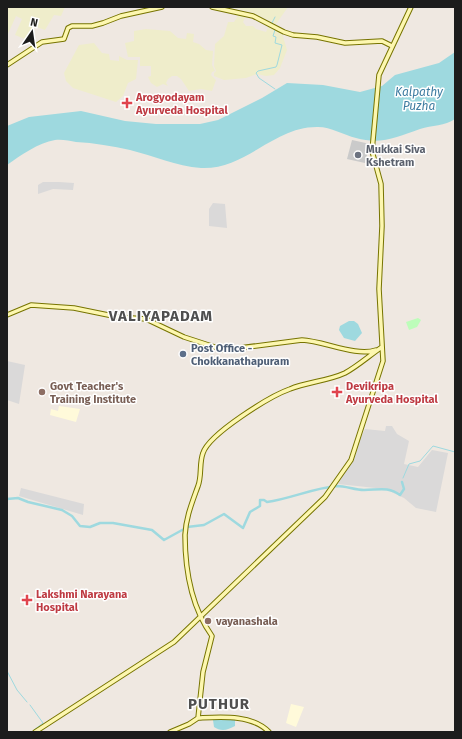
<svg xmlns="http://www.w3.org/2000/svg" width="462" height="739" viewBox="0 0 462 739" font-family="'Fira Sans',sans-serif">
<style>
.residential{fill:#dad9d9}
.education{fill:#fffada}
.religious{fill:#cacaca}
.farmland{fill:#efedcb}
.park{fill:#bdfdba}
.water{fill:#9ed9df}
.lines{fill:none;stroke-linecap:round;stroke-linejoin:round}
.stream{stroke:#9ed9df;stroke-width:1}
.canal{stroke:#9ed9df;stroke-width:2.5}
.secondary-casing{stroke:#777400;stroke-width:5.5}
.secondary{stroke:#fdf7b0;stroke-width:3.5}
.health-dot{fill:#e0444e;stroke:#fff;stroke-width:1.5}
.worship-dot{fill:#6b7280;stroke:#fff;stroke-width:1.5}
.service-dot{fill:#5c6f8a;stroke:#fff;stroke-width:1.5}
.education-dot{fill:#8d6e63;stroke:#fff;stroke-width:1.5}
.labels{text-anchor:middle;stroke-width:3;stroke-linejoin:round;paint-order:stroke}
.health-label{font-size:11px;font-weight:bold;fill:#be3a42;stroke:#fff;text-anchor:start}
.worship-label{font-size:11px;font-weight:bold;fill:#5b616d;stroke:#fff;text-anchor:start}
.service-label{font-size:11px;font-weight:bold;fill:#4e5e75;stroke:#fff;text-anchor:start}
.education-label{font-size:11px;font-weight:bold;fill:#785e54;stroke:#fff;text-anchor:start}
.water-label{font-size:12px;font-style:italic;fill:#3e7ca1;stroke:#fff}
.district-label{font-size:15px;font-weight:bold;letter-spacing:1px;fill:#4f4f4f;stroke:#fff}
</style>
<rect width="100%" height="100%" fill="#efe8e1"/>
<path class="residential" d="M 43,182 L 59,182 L 74,183 L 73,190 L 53,189 L 38,194 L 38,185 Z
M 213,203 L 225,204 L 227,228 L 209,226 L 209,209 Z
M 7,361 L 25,365 L 19,404 L 7,400 Z
M 386,426 L 392,426 L 397,434 L 409,441 L 404,464 L 418,467 L 432,450 L 448,453 L 436,512 L 416,508 L 404,498 L 385,489 L 338,484 L 365,429 L 385,431 Z
M 21,488 L 84,504 L 83,515 L 19,496 Z"/>
<path class="education" d="M 59,406 L 80,409 L 76,422 L 50,415 L 51,409 L 58,411 Z
M 291,704 L 304,707 L 296,727 L 286,723 Z"/>
<path class="religious" d="M 352,140 L 370,144 L 365,163 L 347,159 Z"/>
<path class="farmland" d="M 7,7 L 65,7 L 61,16 L 54,15 L 45,30 L 34,26 L 25,39 L 15,35 L 22,19 L 16,16 L 7,36 Z
M 231,7 L 288,7 L 276,24 L 254,13 Z
M 239,14 L 246,16 L 243,22 L 246,26 L 253,26 L 256,29 L 266,32 L 269,25 L 282,33 L 287,50 L 280,68 L 274,75 L 266,76 L 257,74 L 246,78 L 224,80 L 214,76 L 214,73 L 216,71 L 214,66 L 215,44 L 224,36 L 228,22 L 234,22 Z
M 146,29 L 170,31 L 178,38 L 186,39 L 187,33 L 194,34 L 193,42 L 199,44 L 206,50 L 213,51 L 212,65 L 215,71 L 212,72 L 211,75 L 216,80 L 212,91 L 201,89 L 189,91 L 181,79 L 177,76 L 172,76 L 168,79 L 166,83 L 168,86 L 163,84 L 157,87 L 151,83 L 148,77 L 151,76 L 151,66 L 140,66 L 140,57 L 128,57 L 125,43 L 134,41 L 134,31 Z
M 94,43 L 102,53 L 109,54 L 110,60 L 119,61 L 119,56 L 127,60 L 138,60 L 136,79 L 128,83 L 123,96 L 116,102 L 73,88 L 66,81 L 64,73 L 79,45 Z"/>
<path class="park" d="M 418,318 L 421,320 L 417,327 L 409,330 L 406,322 Z"/>
<path class="water" d="M 455,52 L 455,119 C 445,126 432,125 420,129 C 397,137 381,145 356,138 C 344,135 331,127 318,127 C 274,126 246,170 201,168 C 176,166 154,156 130,150 C 113,146 94,143 76,142 C 70,141 62,139 55,140 C 38,143 21,155 7,165 L 7,126 L 29,117 L 81,111 L 125,121 L 156,124 L 200,124 L 218,120 L 262,98 L 287,83 L 323,85 L 360,92 L 382,86 L 395,75 L 439,63 Z
M 349,321 L 354,321 L 358,324 L 362,333 L 355,341 L 344,338 L 339,330 L 340,326 Z
M 215,718 L 235,719 L 235,726 C 228,730 221,732 214,727 L 213,720 Z"/>
<g class="lines">
<path class="stream" d="M 272,23 L 275,17
M 271,27 L 275,30 L 273,36 L 276,37 L 275,43 L 282,45 L 277,65 L 276,67 L 258,71 L 256,73 L 259,78 L 275,89
M 403,478 L 409,464 L 420,461 L 433,446 L 455,452
M 7,671 L 17,690 L 27,702
M 30,705 L 43,723 L 34,730"/>
<path class="canal" d="M 7,499 L 18,498 L 28,502 L 62,510 L 72,516 L 80,526 L 90,527 L 100,523 L 113,523 L 152,530 L 164,540 L 184,529
M 187,527 L 204,525 L 224,514 L 243,528 L 250,512 L 260,506 L 260,500 L 264,500 L 267,502 C 290,499 313,488 337,486 C 346,486 355,490 364,490 C 378,490 388,486 400,495 L 404,489 L 402,482"/>
<defs>
<path id="secondary" d="M 212,7 L 253,16 L 284,32 L 293,35 L 317,37 L 345,43 L 382,41 L 392,46
M 7,65 L 42,42 L 64,39 L 68,28 L 72,26 L 92,26 L 103,23 L 121,16 L 162,7
M 7,315 L 31,305 L 74,308 L 118,317 L 146,319 L 184,337 L 224,350 L 302,340 C 324,341 356,357 376,350
M 198,718 C 220,717 252,714 269,732
M 35,732 L 174,642 L 325,497 L 351,460 L 383,361 L 379,289 L 382,226 L 381,184 L 372,151 L 379,75 L 411,7
M 170,732 L 189,724 L 198,718 L 203,672 L 212,636 C 192,608 185,570 185,535 C 186,517 192,503 198,486 C 202,476 199,463 203,453 C 209,434 270,396 290,389 C 307,382 328,381 345,373 C 358,366 370,355 382,347"/>
</defs>
<use href="#secondary" class="secondary-casing"/>
<use href="#secondary" class="secondary"/>
</g>
<g class="health-dot">
<path d="M125 97h4v4h4v4h-4v4h-4v-4h-4v-4h4z"/>
<path d="M335 386h4v4h4v4h-4v4h-4v-4h-4v-4h4z"/>
<path d="M25 594h4v4h4v4h-4v4h-4v-4h-4v-4h4z"/>
</g>
<circle class="worship-dot" cx="358" cy="155" r="4"/>
<circle class="service-dot" cx="183" cy="354" r="4"/>
<g class="education-dot">
<circle cx="42" cy="392" r="4"/>
<circle cx="208" cy="621" r="4"/>
</g>
<g class="labels">
<g class="health-label">
<text x="136" y="101">Arogyodayam<tspan x="136" dy="13">Ayurveda Hospital</tspan></text>
<text x="346" y="390">Devikripa<tspan x="346" dy="13">Ayurveda Hospital</tspan></text>
<text x="36" y="598">Lakshmi Narayana<tspan x="36" dy="13">Hospital</tspan></text>
</g>
<g class="worship-label">
<text x="366" y="153">Mukkai Siva<tspan x="366" dy="13">Kshetram</tspan></text>
</g>
<g class="service-label">
<text x="191" y="352">Post Office -<tspan x="191" dy="13">Chokkanathapuram</tspan></text>
</g>
<g class="education-label">
<text x="50" y="390">Govt Teacher's<tspan x="50" dy="13">Training Institute</tspan></text>
<text x="216" y="625">vayanashala</text>
</g>
<g class="water-label">
<text x="419" y="96">Kalpathy<tspan x="419" dy="14">Puzha</tspan></text>
</g>
<g class="district-label">
<text x="161" y="321">VALIYAPADAM</text>
<text x="219" y="709">PUTHUR</text>
</g>
</g>
<rect width="462" height="739" fill="none" stroke="#1c1c1c" stroke-width="16"/>
<g transform="translate(32 32) rotate(13)" stroke="#ffffff" stroke-width="3" paint-order="stroke">
<path d="M0-3L7 15L0 10L-7 15Z" fill="#1c1c1c"/>
<text y="-6" font-size="11" font-weight="bold" text-anchor="middle" fill="#1c1c1c">N</text>
</g>
</svg>
